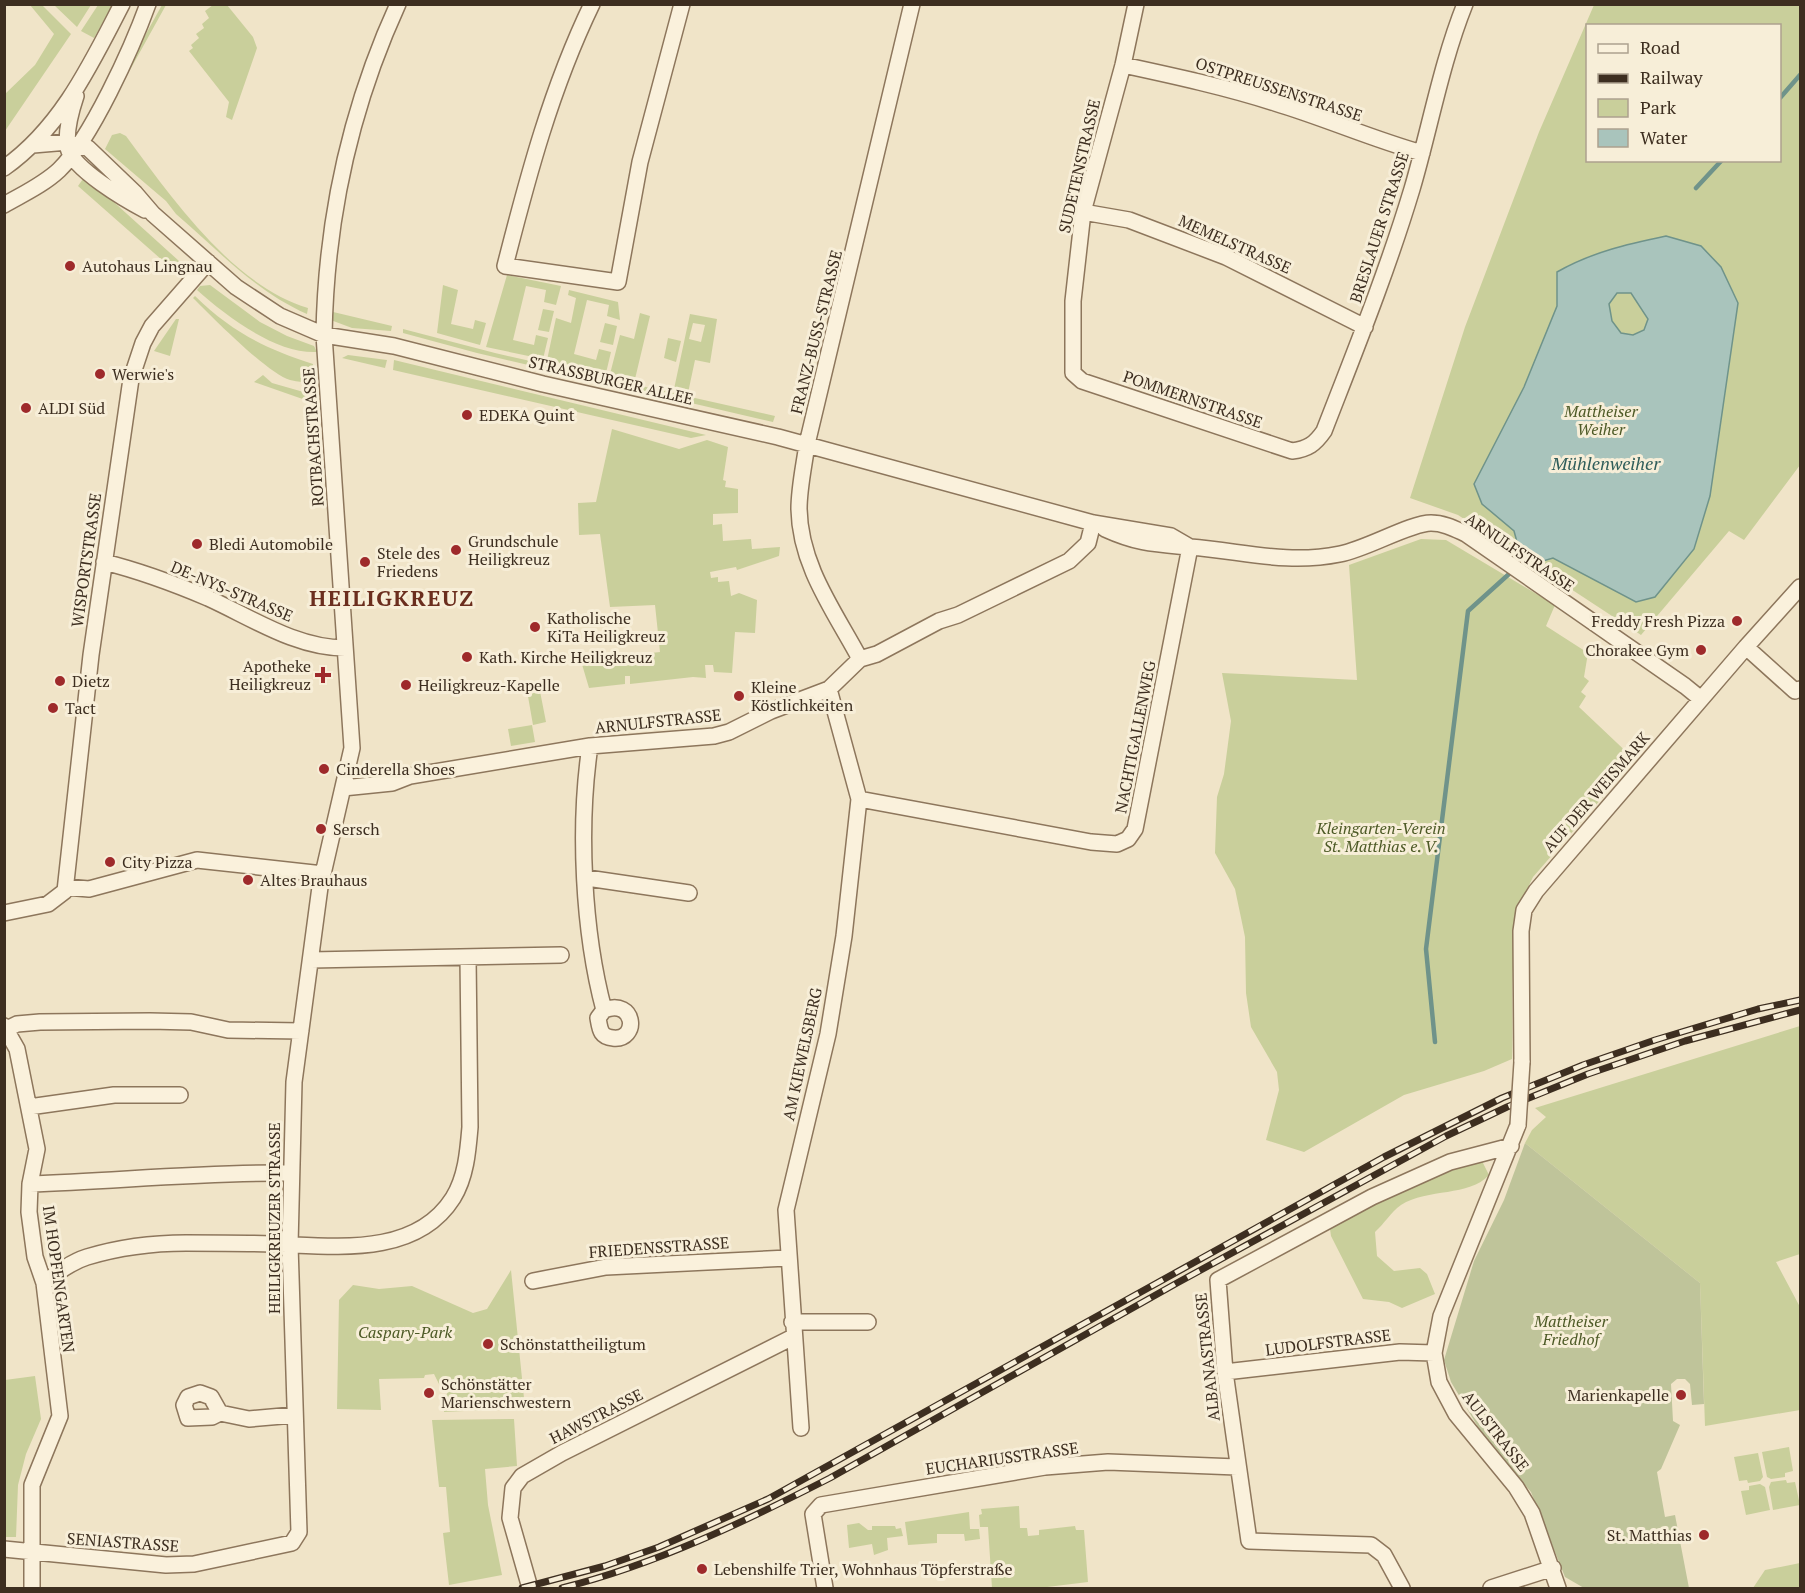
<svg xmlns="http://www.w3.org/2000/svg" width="1805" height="1593" viewBox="0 0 1805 1593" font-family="'PT Serif',serif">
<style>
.green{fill:#c9cf9b;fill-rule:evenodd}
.cemetery{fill:#bfc49a}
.water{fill:#a9c4bc;stroke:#6f938a;stroke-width:1.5;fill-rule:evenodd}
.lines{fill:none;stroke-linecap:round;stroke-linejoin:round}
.stream{stroke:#6f938a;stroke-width:4.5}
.minor-casing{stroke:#8d765c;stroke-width:18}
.minor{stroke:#faf1dc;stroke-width:15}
.rail-casing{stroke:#3d2e20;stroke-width:7}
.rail{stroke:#f7eed8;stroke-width:4.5;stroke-dasharray:14;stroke-linecap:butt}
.minor-bridge-casing{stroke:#8d765c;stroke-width:18;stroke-linecap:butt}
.minor-bridge{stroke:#faf1dc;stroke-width:15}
.poi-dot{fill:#9e2a2b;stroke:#f7eed8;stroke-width:2}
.labels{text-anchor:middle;stroke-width:6;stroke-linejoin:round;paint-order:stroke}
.street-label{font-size:16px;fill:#3d2e20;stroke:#f7eed8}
.poi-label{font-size:16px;fill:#3d2e20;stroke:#f7eed8;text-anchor:start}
.park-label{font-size:16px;font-style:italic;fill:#4d5a26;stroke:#f7eed8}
.water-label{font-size:18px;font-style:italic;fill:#2f5d5a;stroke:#f7eed8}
.district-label{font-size:22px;font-weight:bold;letter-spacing:1.5px;fill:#6b2e1e;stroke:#f7eed8}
</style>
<rect width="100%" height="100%" fill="#f0e4c8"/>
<path class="green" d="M 30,5 L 42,5 L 71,34 L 5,131 L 5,94 L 35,65 L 54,34 Z
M 54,5 L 91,5 L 77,27 Z
M 98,5 L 113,5 L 94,38 L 81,31 Z
M 162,5 L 166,5 L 130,70 L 133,57 Z
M 213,5 L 227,5 L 253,37 L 257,48 L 232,120 L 226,117 L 229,102 L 189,51 L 193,48 L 191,45 L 199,38 L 196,34 L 204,28 L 202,24 L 209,18 L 205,11 Z
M 1594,5 L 1800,5 L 1800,465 L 1744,540 L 1729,531 L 1641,635 L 1458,515 L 1410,498 L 1465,327 L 1539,132 ZM 1588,26 L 1780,26 L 1780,160 L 1588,160 Z
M 120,133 L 126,136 C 172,198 232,285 308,308 L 307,314 C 255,291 219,251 176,214 L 166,201 L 105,149 L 112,135 Z
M 85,176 L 179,261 L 179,275 L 78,186 Z
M 507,275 L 561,286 L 556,305 L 544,302 L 546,290 L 526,286 L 513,340 L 534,345 L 536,335 L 548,338 L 543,359 L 486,347 Z
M 210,285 L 260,322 L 287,336 L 314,346 L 317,352 C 276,354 226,316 197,290 L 200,286 Z
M 443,285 L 458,290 L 451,324 L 473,329 L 475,320 L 486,323 L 480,345 L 437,333 Z
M 569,290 L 618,302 L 620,320 L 607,316 L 609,305 L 587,300 L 574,354 L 596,360 L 599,349 L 611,352 L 606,373 L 547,360 L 556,318 L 571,323 L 576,298 L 568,295 Z
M 195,296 C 232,332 264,348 313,364 L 314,383 C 306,382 298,382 290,380 C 268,374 211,316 193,298 Z
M 543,309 L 554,311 L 549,332 L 538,330 Z
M 329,311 L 392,326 L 391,331 L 352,328 L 328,319 Z
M 640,313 L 650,316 L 635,379 L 610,374 L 620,335 L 634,339 Z
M 690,314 L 717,319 L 710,363 L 695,360 L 688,393 L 674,389 ZM 693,323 L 705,325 L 701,342 L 689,339 Z
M 176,319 L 179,319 L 170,356 L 154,351 Z
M 605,323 L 617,326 L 613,345 L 600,342 Z
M 403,329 L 495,353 L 775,416 L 773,422 L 477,353 L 403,333 Z
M 668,338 L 681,341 L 676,362 L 664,358 Z
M 348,355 L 387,360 L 385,368 L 342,358 Z
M 394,360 L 706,435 L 691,438 L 393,370 Z
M 263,375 L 272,383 L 314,395 L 314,403 L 254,382 Z
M 612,429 L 679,449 L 707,440 L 728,447 L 723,480 L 726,481 L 725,487 L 738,489 L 738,513 L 713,514 L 713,525 L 722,524 L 723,541 L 751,539 L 752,549 L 780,547 L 779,556 L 737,570 L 736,567 L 710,572 L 711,578 L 718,577 L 718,582 L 729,581 L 731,596 L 739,593 L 757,600 L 755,633 L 735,632 L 732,673 L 714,672 L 713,665 L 705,665 L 706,678 L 693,677 L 630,684 L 630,676 L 625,676 L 625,684 L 589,688 L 581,661 L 660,652 L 655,605 L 610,607 L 600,534 L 579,535 L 578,503 L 596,502 Z
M 1421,539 L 1446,540 L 1555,605 L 1546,626 L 1588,653 L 1584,677 L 1589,681 L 1581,692 L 1586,696 L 1579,707 L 1635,760 L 1533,877 C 1506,928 1514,1002 1512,1059 L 1484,1071 L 1404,1095 L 1304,1152 L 1266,1140 L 1279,1090 L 1277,1072 L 1251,1027 L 1246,993 L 1245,937 L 1235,889 L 1215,853 L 1217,797 L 1224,774 L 1231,721 L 1222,673 L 1357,680 L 1349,565 Z
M 538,681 L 546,722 L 533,725 L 526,685 Z
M 532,725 L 535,742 L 511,746 L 508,729 Z
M 1800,1026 L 1800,1254 L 1776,1262 L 1800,1307 L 1800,1410 L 1705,1426 L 1700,1283 L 1525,1143 L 1532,1130 L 1546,1117 L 1535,1108 Z
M 1473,1159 L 1482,1161 L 1489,1175 C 1469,1197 1428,1188 1401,1205 C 1391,1212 1384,1224 1375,1232 L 1377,1256 L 1394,1271 L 1420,1268 L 1427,1274 L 1435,1294 L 1402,1308 L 1389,1302 L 1363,1299 L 1331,1236 L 1330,1229 C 1346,1215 1368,1212 1381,1197 Z
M 511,1270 L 525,1408 L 444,1412 L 444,1399 L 449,1390 L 445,1385 L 439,1384 L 434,1374 L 425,1375 L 424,1378 L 379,1379 L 381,1410 L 337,1409 L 339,1300 L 353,1285 L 379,1289 L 412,1286 L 473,1313 L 487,1309 Z
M 35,1376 L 41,1419 L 26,1454 L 18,1485 L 16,1537 L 5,1537 L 5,1380 Z
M 514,1419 L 517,1466 L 485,1469 L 488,1505 L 502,1575 L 449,1585 L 443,1533 L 450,1532 L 446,1487 L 439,1487 L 432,1420 Z
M 1789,1447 L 1793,1471 L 1785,1473 L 1785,1477 L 1771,1479 L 1767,1477 L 1762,1452 Z
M 1758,1453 L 1763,1477 L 1760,1481 L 1748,1483 L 1747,1480 L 1739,1481 L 1734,1457 Z
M 1786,1480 L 1787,1483 L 1795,1482 L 1800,1505 L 1773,1510 L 1769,1487 L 1771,1482 Z
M 1760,1484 L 1765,1487 L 1770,1510 L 1746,1515 L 1741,1491 L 1749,1490 L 1749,1486 Z
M 1019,1506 L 1020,1528 L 1027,1528 L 1028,1536 L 1039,1535 L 1039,1530 L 1075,1526 L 1076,1530 L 1084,1530 L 1088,1582 L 1039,1588 L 992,1588 L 988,1527 L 980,1527 L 979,1515 L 982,1514 L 981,1509 Z
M 969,1512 L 970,1529 L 979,1529 L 980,1539 L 965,1541 L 964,1534 L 937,1534 L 937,1543 L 908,1545 L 905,1522 Z
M 859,1523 L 868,1530 L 872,1530 L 872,1526 L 895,1526 L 896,1529 L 901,1528 L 903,1536 L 887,1538 L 888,1550 L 874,1555 L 872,1544 L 849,1548 L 847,1525 Z
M 1800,1563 L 1800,1588 L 1753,1588 L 1765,1570 Z"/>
<path class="cemetery" d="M 1525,1143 L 1700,1283 L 1704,1404 L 1692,1405 L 1690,1384 L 1685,1379 L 1677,1379 L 1671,1384 L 1673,1421 L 1680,1425 L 1661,1469 L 1657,1472 L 1665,1517 L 1675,1515 L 1689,1588 L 1584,1588 L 1565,1577 L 1531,1492 L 1484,1437 L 1451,1382 L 1444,1360 L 1474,1261 L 1504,1200 Z"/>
<path class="water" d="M 1666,236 L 1701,246 L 1721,267 L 1738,303 L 1710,496 L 1694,549 L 1655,597 L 1636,602 L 1553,558 L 1543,561 L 1517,542 L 1514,531 L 1482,504 L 1474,484 L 1524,387 L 1557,306 L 1557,272 C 1592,252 1628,244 1666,236 ZM 1617,293 L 1631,293 L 1648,319 L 1644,330 L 1633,335 L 1621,333 L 1612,321 L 1609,304 Z"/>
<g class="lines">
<path class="stream" d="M 1780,98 L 1800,75
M 1696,188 L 1722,160
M 1435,1042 L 1426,949 L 1468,611 L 1509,574"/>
<defs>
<path id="minor" d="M 592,4 C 551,89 528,176 505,266 L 618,282 L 640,162 L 682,4
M 1136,4 L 1123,65 L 1083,212 L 1073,301 L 1073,373 L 1082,381 L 1292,451 C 1308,449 1315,444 1324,431 C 1355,351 1387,272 1412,189 C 1430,128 1441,64 1465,4
M 1123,65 C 1174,76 1225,87 1275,103 C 1325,118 1372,139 1422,153
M 76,96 C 71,111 65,132 68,148 C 73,169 126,200 145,210
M 33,145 L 68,142 L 88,148 L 135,193 L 153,214 L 236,287 L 280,316 L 324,335 L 394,346 L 543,384 L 778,437 L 1093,523 L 1171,536 L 1190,547
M 4,168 C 61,128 91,64 122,4
M 4,205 C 23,194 43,185 59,170 C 91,139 132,48 148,4
M 1083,212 L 1129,220 L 1226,257 L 1365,327
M 1105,529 C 1138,544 1155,544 1190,547 C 1243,551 1286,565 1340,554 C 1367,549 1410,523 1431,523 C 1444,523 1455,529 1466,534 L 1685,686 L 1701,699
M 104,562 C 140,571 175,584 208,598 C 252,618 296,648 345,648
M 1746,647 L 1795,691 L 1800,689
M 860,659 C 835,612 800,566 799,509 C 799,488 804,466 807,444 L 912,4
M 590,746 C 578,827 583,931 604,1010 L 598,1018 C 600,1029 600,1037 613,1038 C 639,1041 636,998 604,1010
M 343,788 L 392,783 L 410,776 L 590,746 L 714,736 L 729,732 L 771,711 L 829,689 L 860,659 L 877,654 L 939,621 L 958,615 L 1069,561 L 1088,543 L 1093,523
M 859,799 L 1091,842 L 1117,844 L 1128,839 L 1135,829 L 1190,547
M 587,878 L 689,893
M 66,887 L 89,889 L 197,860 L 323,874
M 4,913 L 48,904 L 65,891 L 91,655 L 131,379 L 143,343 L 152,326 L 208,262
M 311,960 L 561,955
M 4,1026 L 17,1049 L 37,1149 L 30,1184 L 29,1212 L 35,1257 L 44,1283 L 60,1416 L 32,1485 L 32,1588
M 7,1029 L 17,1024 L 40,1022 L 150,1021 L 191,1022 L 228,1030 L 301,1031
M 1522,1062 L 1521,931 L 1524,910 L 1536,891 L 1746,647 L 1800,587
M 29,1107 L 114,1095 L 180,1095
M 1518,1125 L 1441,1316 L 1434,1353 L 1439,1382 L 1456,1414 L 1516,1487 L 1532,1513 L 1558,1588
M 30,1184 C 117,1181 203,1172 290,1173
M 533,1281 L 606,1267 L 788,1258
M 44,1283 C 57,1273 71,1262 87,1257 C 117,1248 154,1243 186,1243 C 215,1243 244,1243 272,1244 C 333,1246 415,1258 453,1198 C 466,1177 468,1151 470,1127 L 468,957
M 792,1322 L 868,1322
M 1225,1372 L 1400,1352 L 1434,1353
M 220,1413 L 211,1397 L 200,1393 L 188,1397 L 184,1405 L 188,1418 L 212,1417 L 220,1413 L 249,1419 L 294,1415
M 801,1428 L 786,1210 L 828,1034 L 844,936 L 859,799 L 829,689
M 4,1549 L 166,1565 L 194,1564 L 292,1543 L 299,1532 L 290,1245 L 294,1082 L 320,887 L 352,748 L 324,335 C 326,220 350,109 398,4
M 530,1588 L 510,1518 L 513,1488 L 522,1476 L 562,1453 L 793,1337
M 825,1588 L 813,1514 L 821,1505 L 1045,1467 L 1108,1462 L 1237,1467
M 1402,1588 L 1384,1555 L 1371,1545 L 1249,1541 L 1225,1372 L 1218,1280 L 1372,1197 L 1450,1162 L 1511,1146
M 1491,1588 L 1553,1568"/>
</defs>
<use href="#minor" class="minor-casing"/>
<use href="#minor" class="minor"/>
<defs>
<path id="rail" d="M 522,1588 L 605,1566 L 659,1547 L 768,1499 L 1384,1157 L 1502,1098 L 1583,1065 L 1655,1040 L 1758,1009 L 1800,1000
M 562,1588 C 657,1564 744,1522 830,1478 L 1177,1283 L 1446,1136 L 1507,1107 L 1588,1074 L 1685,1041 L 1800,1010"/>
</defs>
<use href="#rail" class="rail-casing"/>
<use href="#rail" class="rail"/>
<defs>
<path id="minor-bridge" d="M 1518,1125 L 1522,1062"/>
</defs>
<use href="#minor-bridge" class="minor-bridge-casing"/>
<use href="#minor-bridge" class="minor-bridge"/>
</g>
<g class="poi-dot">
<circle cx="70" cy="266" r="6"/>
<circle cx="100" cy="374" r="6"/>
<circle cx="26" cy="408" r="6"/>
<circle cx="467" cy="415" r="6"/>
<circle cx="197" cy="544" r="6"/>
<circle cx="456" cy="550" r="6"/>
<circle cx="365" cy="562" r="6"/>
<circle cx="1737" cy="621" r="6"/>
<circle cx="535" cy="627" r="6"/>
<circle cx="1701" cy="650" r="6"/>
<circle cx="467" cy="657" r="6"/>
<path d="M320 666h6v6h6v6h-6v6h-6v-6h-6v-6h6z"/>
<circle cx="60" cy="681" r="6"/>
<circle cx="406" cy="685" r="6"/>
<circle cx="739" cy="696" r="6"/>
<circle cx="53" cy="708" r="6"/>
<circle cx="324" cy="769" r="6"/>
<circle cx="321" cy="829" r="6"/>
<circle cx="110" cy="862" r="6"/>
<circle cx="248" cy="880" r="6"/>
<circle cx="488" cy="1344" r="6"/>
<circle cx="429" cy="1393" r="6"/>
<circle cx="1681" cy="1395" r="6"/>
<circle cx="1704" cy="1535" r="6"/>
<circle cx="702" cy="1569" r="6"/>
</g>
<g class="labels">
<g class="street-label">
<text transform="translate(1279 89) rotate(18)" y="6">OSTPREUSSENSTRASSE</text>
<text transform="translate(1079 166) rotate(-77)" y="6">SUDETENSTRASSE</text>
<text transform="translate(1379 227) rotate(-72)" y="6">BRESLAUER STRASSE</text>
<text transform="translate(1235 244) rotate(24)" y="6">MEMELSTRASSE</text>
<text transform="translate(816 332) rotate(-76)" y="6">FRANZ-BUSS-STRASSE</text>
<text transform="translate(611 380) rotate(13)" y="6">STRASSBURGER ALLEE</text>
<text transform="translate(1193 399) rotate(19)" y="6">POMMERNSTRASSE</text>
<text transform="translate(313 437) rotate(-94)" y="6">ROTBACHSTRASSE</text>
<text transform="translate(1520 552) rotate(34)" y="6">ARNULFSTRASSE</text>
<text transform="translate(86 560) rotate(-82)" y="6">WISPORTSTRASSE</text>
<text transform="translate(232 591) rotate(23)" y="6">DE-NYS-STRASSE</text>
<text transform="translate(658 721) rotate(-6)" y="6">ARNULFSTRASSE</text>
<text transform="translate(1135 737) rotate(-79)" y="6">NACHTIGALLENWEG</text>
<text transform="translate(1596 792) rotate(-49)" y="6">AUF DER WEISMARK</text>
<text transform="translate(802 1054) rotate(-78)" y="6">AM KIEWELSBERG</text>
<text transform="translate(274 1218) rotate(-90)" y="6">HEILIGKREUZER STRASSE</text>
<text transform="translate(659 1247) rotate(-4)" y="6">FRIEDENSSTRASSE</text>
<text transform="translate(59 1279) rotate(82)" y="6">IM HOPFENGARTEN</text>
<text transform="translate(1328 1342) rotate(-7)" y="6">LUDOLFSTRASSE</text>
<text transform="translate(1207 1357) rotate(-96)" y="6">ALBANASTRASSE</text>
<text transform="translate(596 1416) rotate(-27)" y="6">HAWSTRASSE</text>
<text transform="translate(1496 1431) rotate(52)" y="6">AULSTRASSE</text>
<text transform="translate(1002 1458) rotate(-8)" y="6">EUCHARIUSSTRASSE</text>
<text transform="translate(123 1542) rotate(4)" y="6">SENIASTRASSE</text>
</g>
<g class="poi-label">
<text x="82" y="272">Autohaus Lingnau</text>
<text x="112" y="380">Werwie's</text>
<text x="38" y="414">ALDI Süd</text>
<text x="479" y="421">EDEKA Quint</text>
<text x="468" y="547">Grundschule<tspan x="468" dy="18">Heiligkreuz</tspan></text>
<text x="209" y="550">Bledi Automobile</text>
<text x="377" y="559">Stele des<tspan x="377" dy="18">Friedens</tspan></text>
<text x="547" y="624">Katholische<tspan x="547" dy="18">KiTa Heiligkreuz</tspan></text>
<text x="1725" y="627" text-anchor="end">Freddy Fresh Pizza</text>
<text x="1689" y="656" text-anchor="end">Chorakee Gym</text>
<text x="479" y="663">Kath. Kirche Heiligkreuz</text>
<text x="311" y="672" text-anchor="end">Apotheke<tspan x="311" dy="18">Heiligkreuz</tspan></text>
<text x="72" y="687">Dietz</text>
<text x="418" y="691">Heiligkreuz-Kapelle</text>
<text x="751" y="693">Kleine<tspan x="751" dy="18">Köstlichkeiten</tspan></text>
<text x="65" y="714">Tact</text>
<text x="336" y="775">Cinderella Shoes</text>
<text x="333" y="835">Sersch</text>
<text x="122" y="868">City Pizza</text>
<text x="260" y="886">Altes Brauhaus</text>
<text x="500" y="1350">Schönstattheiligtum</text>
<text x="441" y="1390">Schönstätter<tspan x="441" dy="18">Marienschwestern</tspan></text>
<text x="1669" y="1401" text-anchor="end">Marienkapelle</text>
<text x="1692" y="1541" text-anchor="end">St. Matthias</text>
<text x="714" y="1575">Lebenshilfe Trier, Wohnhaus Töpferstraße</text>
</g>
<g class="park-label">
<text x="1601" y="417">Mattheiser<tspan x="1601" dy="18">Weiher</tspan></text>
<text x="1381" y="834">Kleingarten-Verein<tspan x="1381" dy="18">St. Matthias e. V.</tspan></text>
<text x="1571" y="1327">Mattheiser<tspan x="1571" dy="18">Friedhof</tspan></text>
<text x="405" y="1338">Caspary-Park</text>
</g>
<g class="water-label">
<text x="1606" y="470">Mühlenweiher</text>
</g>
<g class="district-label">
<text x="392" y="606">HEILIGKREUZ</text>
</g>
</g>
<rect width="1805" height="1593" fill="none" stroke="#3d2e20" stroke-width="12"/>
<rect x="1586" y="24" width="195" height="138" fill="#f7eed8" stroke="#ada18e" stroke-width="1.5"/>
<rect x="1598" y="44" width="30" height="9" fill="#faf1dc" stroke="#ada18e" stroke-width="1.5"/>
<text x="1640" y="54" font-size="18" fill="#3d2e20">Road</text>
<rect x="1598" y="74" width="30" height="9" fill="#3d2e20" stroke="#ada18e" stroke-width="1.5"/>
<text x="1640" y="84" font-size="18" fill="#3d2e20">Railway</text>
<rect x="1598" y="99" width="30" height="18" fill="#c9cf9b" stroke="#ada18e" stroke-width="1.5"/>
<text x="1640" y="114" font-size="18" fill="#3d2e20">Park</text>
<rect x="1598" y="129" width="30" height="18" fill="#a9c4bc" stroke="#ada18e" stroke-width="1.5"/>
<text x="1640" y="144" font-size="18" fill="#3d2e20">Water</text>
</svg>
